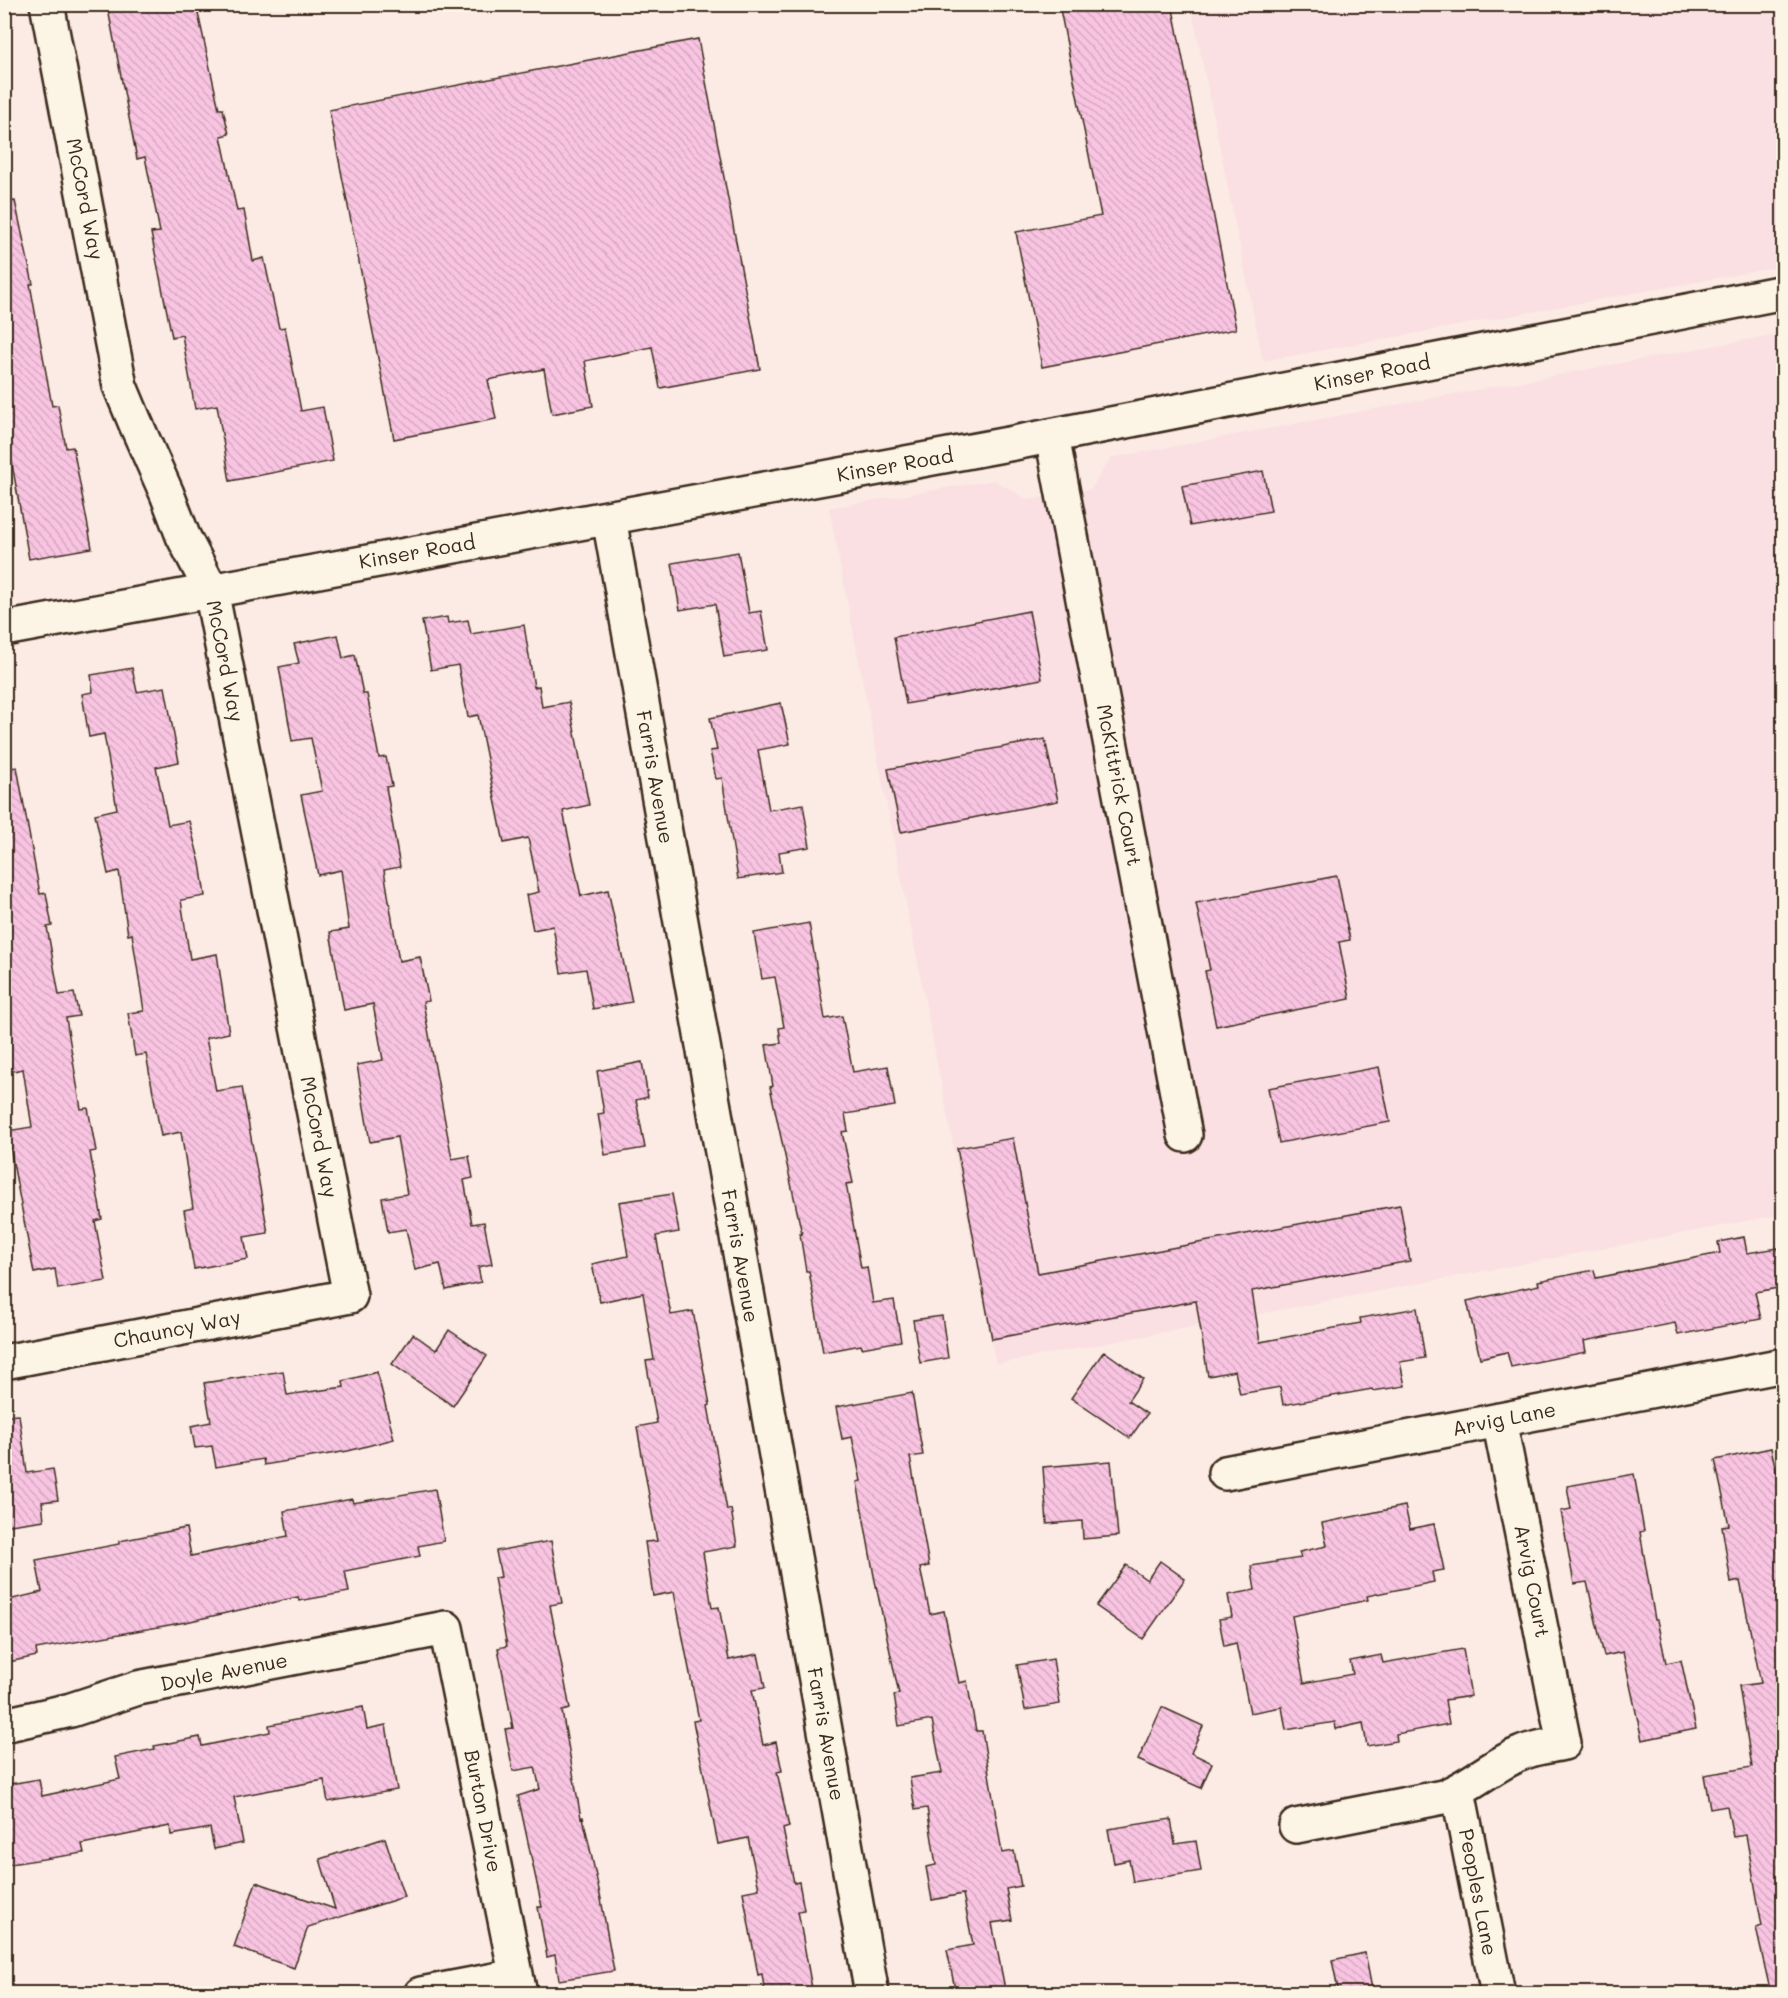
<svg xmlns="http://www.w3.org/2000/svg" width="1788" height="1998" viewBox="0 0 1788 1998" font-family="Mali,sans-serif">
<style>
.built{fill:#fadfe3}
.building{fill:url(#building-back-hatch);stroke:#3b2a1e;stroke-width:1.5}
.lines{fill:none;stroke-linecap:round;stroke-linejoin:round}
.minor-casing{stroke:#3b2a1e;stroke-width:38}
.minor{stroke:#fcf5e5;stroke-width:33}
.labels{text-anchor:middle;stroke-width:5;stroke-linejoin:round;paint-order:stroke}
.street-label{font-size:20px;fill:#3b2a1e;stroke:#fcf5e5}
</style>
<defs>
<pattern id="building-back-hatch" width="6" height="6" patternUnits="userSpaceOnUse" patternTransform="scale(1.5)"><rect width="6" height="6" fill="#f9c4e1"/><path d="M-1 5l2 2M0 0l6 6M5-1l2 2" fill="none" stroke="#d6a9c1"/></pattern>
</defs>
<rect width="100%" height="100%" fill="#fbebe4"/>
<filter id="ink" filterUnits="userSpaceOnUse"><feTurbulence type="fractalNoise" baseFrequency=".0167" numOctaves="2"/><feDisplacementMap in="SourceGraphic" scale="12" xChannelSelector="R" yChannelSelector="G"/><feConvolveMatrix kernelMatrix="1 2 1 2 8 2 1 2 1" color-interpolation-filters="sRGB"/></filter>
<g filter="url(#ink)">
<path class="built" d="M 1191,5 L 1783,5 L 1783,266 L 1263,361 Z
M 1783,333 L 1783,1214 L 996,1364 L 829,508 L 994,480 L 1028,500 L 1091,489 L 1111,458 Z"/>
<path class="building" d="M 107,4 L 196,4 L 219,109 L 223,109 L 229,134 L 221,136 L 237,211 L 244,210 L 253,261 L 264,258 L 279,328 L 285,327 L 301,411 L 323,407 L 333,461 L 230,481 L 217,405 L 195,409 L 182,335 L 172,337 L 151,233 L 160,232 L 145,157 L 137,159 Z
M 1059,4 L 1172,4 L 1236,329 L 1042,367 L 1016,232 L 1101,216 Z
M 698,39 L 760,369 L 660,388 L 652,347 L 585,361 L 593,406 L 552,414 L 544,369 L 488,380 L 496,419 L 394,439 L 329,110 Z
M 15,201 L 33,284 L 30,284 L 52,406 L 58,405 L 66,448 L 73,447 L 92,548 L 29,559 L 9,447 L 4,448 L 4,202 Z
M 1263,471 L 1271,511 L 1190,526 L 1182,486 Z
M 738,552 L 749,613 L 761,611 L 768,650 L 724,657 L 715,604 L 680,610 L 672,563 Z
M 1029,611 L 1042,679 L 906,704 L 894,637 Z
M 447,617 L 448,623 L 468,620 L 471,634 L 524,625 L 534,687 L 539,686 L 542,707 L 569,702 L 589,805 L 563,811 L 581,896 L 608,890 L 632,1002 L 593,1009 L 586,969 L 561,973 L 553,926 L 533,930 L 526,895 L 539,892 L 528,838 L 504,843 L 478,715 L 468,717 L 458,665 L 431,670 L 422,621 Z
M 338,635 L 343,658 L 355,655 L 363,694 L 367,694 L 379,758 L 386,757 L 392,786 L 386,787 L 400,867 L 384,870 L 399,961 L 420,957 L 429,1001 L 423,1002 L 452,1159 L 469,1156 L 473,1178 L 464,1180 L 472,1224 L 484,1222 L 492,1264 L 478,1267 L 481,1282 L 446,1290 L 440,1264 L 415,1270 L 406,1229 L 388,1232 L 382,1198 L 407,1194 L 397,1137 L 370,1142 L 357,1065 L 383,1060 L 373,1004 L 344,1010 L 330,932 L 349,929 L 341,870 L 318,875 L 301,795 L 322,791 L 311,738 L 292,741 L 279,667 L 299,663 L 294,644 Z
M 132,668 L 137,692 L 165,687 L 179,762 L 156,767 L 168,825 L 189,821 L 200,863 L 205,896 L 181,900 L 190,959 L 217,954 L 229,1033 L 206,1038 L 216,1091 L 242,1087 L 268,1233 L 244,1237 L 248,1259 L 194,1269 L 184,1210 L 193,1208 L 181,1132 L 161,1136 L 146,1054 L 135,1056 L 128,1013 L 144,1011 L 132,934 L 128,935 L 119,871 L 108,874 L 95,814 L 117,809 L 104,734 L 89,737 L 82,694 L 93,692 L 91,675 Z
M 781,703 L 790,744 L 758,750 L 769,810 L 803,804 L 810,847 L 779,852 L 782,872 L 738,879 L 722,778 L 716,779 L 710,751 L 717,750 L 710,718 Z
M 1045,739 L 1058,801 L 901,832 L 888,769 Z
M 17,767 L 40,894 L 46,893 L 52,926 L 47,927 L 59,995 L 74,993 L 79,1016 L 66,1018 L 81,1109 L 88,1108 L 96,1151 L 90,1152 L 102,1219 L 95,1221 L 106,1281 L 58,1289 L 55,1269 L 34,1273 L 7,1131 L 32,1127 L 23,1069 L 4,1073 L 4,769 Z
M 1337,876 L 1350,940 L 1339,942 L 1350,999 L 1216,1026 L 1205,971 L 1210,970 L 1196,903 Z
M 809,923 L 825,1019 L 842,1016 L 853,1072 L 888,1066 L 895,1106 L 845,1114 L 848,1131 L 842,1132 L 853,1183 L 846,1184 L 861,1268 L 867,1267 L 873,1303 L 894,1300 L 901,1341 L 862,1348 L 861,1345 L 823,1352 L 809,1271 L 806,1271 L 800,1234 L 802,1234 L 770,1087 L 773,1086 L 766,1045 L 781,1043 L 779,1028 L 784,1027 L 775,977 L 762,979 L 754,933 Z
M 642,1062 L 648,1097 L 636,1100 L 645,1148 L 605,1155 L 598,1114 L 604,1113 L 597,1071 Z
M 1379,1067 L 1390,1122 L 1279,1143 L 1268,1088 Z
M 1013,1138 L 1038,1273 L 1400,1205 L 1410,1261 L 1252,1291 L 1260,1342 L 1361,1323 L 1360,1318 L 1417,1308 L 1425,1358 L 1400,1362 L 1405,1386 L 1373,1391 L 1372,1389 L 1283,1405 L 1280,1387 L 1240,1394 L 1235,1371 L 1208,1376 L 1196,1301 L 992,1339 L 957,1148 Z
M 672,1194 L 679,1232 L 656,1236 L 671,1315 L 693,1311 L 710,1405 L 708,1406 L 727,1510 L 731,1509 L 737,1546 L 703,1552 L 712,1608 L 719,1607 L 729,1660 L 758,1654 L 765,1688 L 752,1690 L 763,1745 L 776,1742 L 782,1771 L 777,1772 L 789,1827 L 783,1829 L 794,1883 L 799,1882 L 804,1910 L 798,1911 L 813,1994 L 765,1994 L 762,1974 L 758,1975 L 743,1892 L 759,1889 L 748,1838 L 718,1844 L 693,1721 L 699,1720 L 674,1592 L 653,1596 L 645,1542 L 657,1541 L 637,1427 L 657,1423 L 646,1361 L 654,1360 L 643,1293 L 600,1302 L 592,1264 L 628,1256 L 619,1202 Z
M 1744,1237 L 1747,1253 L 1778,1248 L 1780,1257 L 1784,1257 L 1784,1287 L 1755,1292 L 1761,1319 L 1678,1335 L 1675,1323 L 1584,1341 L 1586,1352 L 1511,1367 L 1507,1352 L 1480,1358 L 1467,1301 L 1539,1285 L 1538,1281 L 1594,1270 L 1596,1278 L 1720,1253 L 1718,1242 Z
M 942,1316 L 948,1358 L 920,1363 L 913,1320 Z
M 449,1330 L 487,1356 L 453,1406 L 392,1364 L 413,1334 L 436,1350 Z
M 1104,1351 L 1143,1379 L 1128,1401 L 1147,1414 L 1130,1438 L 1071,1398 Z
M 283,1371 L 287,1395 L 344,1387 L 343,1381 L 377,1372 L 394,1439 L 348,1451 L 264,1465 L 263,1459 L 216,1467 L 212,1446 L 195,1448 L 191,1426 L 211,1422 L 204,1383 Z
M 912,1393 L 923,1455 L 910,1457 L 929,1566 L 920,1568 L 930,1614 L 944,1611 L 959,1683 L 967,1681 L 976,1731 L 982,1731 L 1002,1853 L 1014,1851 L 1021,1886 L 1006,1889 L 1012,1920 L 992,1923 L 1006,1994 L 956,1994 L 947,1950 L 973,1945 L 963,1894 L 932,1900 L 926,1867 L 936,1865 L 927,1808 L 915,1810 L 910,1778 L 942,1773 L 932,1720 L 899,1726 L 894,1695 L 899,1694 L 874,1576 L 857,1482 L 861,1481 L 852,1437 L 842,1439 L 836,1407 Z
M 19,1415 L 27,1473 L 53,1469 L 58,1500 L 42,1502 L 44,1520 L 4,1526 L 4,1416 Z
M 1771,1448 L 1777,1475 L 1784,1474 L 1784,1994 L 1771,1994 L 1756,1928 L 1762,1926 L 1746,1835 L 1733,1837 L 1727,1806 L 1710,1809 L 1704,1775 L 1752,1767 L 1739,1686 L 1761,1683 L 1740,1581 L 1731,1583 L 1722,1526 L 1729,1525 L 1715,1460 Z
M 1111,1461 L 1118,1536 L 1083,1539 L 1082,1521 L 1047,1524 L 1043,1467 Z
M 1634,1474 L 1644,1531 L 1640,1532 L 1655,1620 L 1657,1620 L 1666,1663 L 1681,1660 L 1696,1729 L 1642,1740 L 1623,1652 L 1604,1656 L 1587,1582 L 1574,1584 L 1561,1511 L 1571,1509 L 1567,1486 Z
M 435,1489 L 444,1541 L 418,1546 L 420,1556 L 345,1571 L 349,1592 L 299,1601 L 298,1597 L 186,1622 L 36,1649 L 37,1656 L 4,1663 L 4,1601 L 42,1592 L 36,1560 L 119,1544 L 119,1541 L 186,1528 L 191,1556 L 288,1536 L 284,1511 L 352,1499 L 353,1503 Z
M 1405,1506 L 1410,1529 L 1434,1524 L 1444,1570 L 1432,1572 L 1434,1582 L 1367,1596 L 1368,1600 L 1292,1616 L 1304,1683 L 1353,1674 L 1350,1661 L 1381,1655 L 1383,1663 L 1463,1649 L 1471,1696 L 1445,1700 L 1449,1724 L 1396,1734 L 1397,1741 L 1367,1746 L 1363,1723 L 1336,1729 L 1335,1722 L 1286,1730 L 1282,1707 L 1250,1713 L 1236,1643 L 1224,1646 L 1219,1619 L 1232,1617 L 1228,1595 L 1255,1590 L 1251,1566 L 1301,1558 L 1299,1552 L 1327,1546 L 1322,1523 Z
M 551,1541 L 562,1603 L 550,1605 L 570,1709 L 562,1711 L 581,1818 L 583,1817 L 601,1899 L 614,1971 L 559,1980 L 555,1955 L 547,1957 L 538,1907 L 542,1907 L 518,1796 L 540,1789 L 535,1767 L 513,1771 L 505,1729 L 513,1728 L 498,1648 L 507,1646 L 494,1578 L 501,1577 L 496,1551 Z
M 1160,1561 L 1185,1579 L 1143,1639 L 1096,1606 L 1126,1565 L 1147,1580 Z
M 1053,1659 L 1060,1704 L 1025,1710 L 1017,1665 Z
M 363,1707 L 367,1729 L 386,1725 L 397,1790 L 328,1802 L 324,1780 L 234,1797 L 243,1843 L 214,1849 L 210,1828 L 171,1835 L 170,1826 L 82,1844 L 84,1853 L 4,1865 L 4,1785 L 39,1779 L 42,1796 L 120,1779 L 115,1757 L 155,1749 L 154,1746 L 200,1737 L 202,1746 L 270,1732 L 269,1725 Z
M 1162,1707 L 1203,1726 L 1191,1753 L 1212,1763 L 1201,1788 L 1138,1760 Z
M 1171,1819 L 1175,1844 L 1196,1841 L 1201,1871 L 1133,1882 L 1129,1860 L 1114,1863 L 1108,1829 Z
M 385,1838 L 404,1897 L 308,1927 L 294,1968 L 234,1947 L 256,1882 L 335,1909 L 320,1859 Z
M 1365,1953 L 1373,1994 L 1339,1994 L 1332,1960 Z"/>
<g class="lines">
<defs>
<path id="minor" d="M 1052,436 L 1185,1135
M 609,518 L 872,1994
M 4,629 L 1014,443 L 1784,292
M 4,1362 L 350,1296 L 211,590 L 183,536 L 167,494 L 135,422 L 120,386 L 47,4
M 1225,1473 L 1784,1365
M 4,1725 L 71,1710 L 138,1688 L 446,1628 L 520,1994
M 1458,1791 L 1498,1994
M 1296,1826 L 1443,1797 C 1471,1786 1494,1764 1522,1753 C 1535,1747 1551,1746 1564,1743 L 1499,1420
M 421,1994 L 516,1976"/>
</defs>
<use href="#minor" class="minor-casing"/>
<use href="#minor" class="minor"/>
</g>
</g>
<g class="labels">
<g class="street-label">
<text transform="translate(85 199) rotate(79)" y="7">McCord Way</text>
<text transform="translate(1372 373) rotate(-11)" y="7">Kinser Road</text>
<text transform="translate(895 465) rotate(-10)" y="7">Kinser Road</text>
<text transform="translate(417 552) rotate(-10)" y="7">Kinser Road</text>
<text transform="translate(225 661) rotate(79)" y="7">McCord Way</text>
<text transform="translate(655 777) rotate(80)" y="7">Farris Avenue</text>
<text transform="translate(1119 785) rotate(79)" y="7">McKittrick Court</text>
<text transform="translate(319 1137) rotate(79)" y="7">McCord Way</text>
<text transform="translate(740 1256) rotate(80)" y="7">Farris Avenue</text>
<text transform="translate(177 1329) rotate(-11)" y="7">Chauncy Way</text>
<text transform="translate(1504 1419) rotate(-11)" y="7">Arvig Lane</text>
<text transform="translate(1532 1581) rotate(79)" y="7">Arvig Court</text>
<text transform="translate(224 1672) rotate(-11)" y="7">Doyle Avenue</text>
<text transform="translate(826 1734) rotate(80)" y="7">Farris Avenue</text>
<text transform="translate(483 1811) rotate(79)" y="7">Burton Drive</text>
<text transform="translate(1478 1892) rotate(79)" y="7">Peoples Lane</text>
</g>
</g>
<rect width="1788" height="1998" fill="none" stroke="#fcf5e5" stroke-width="24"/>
<rect x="12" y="12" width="1764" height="1974" fill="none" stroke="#3b2a1e" stroke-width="2" filter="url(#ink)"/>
</svg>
